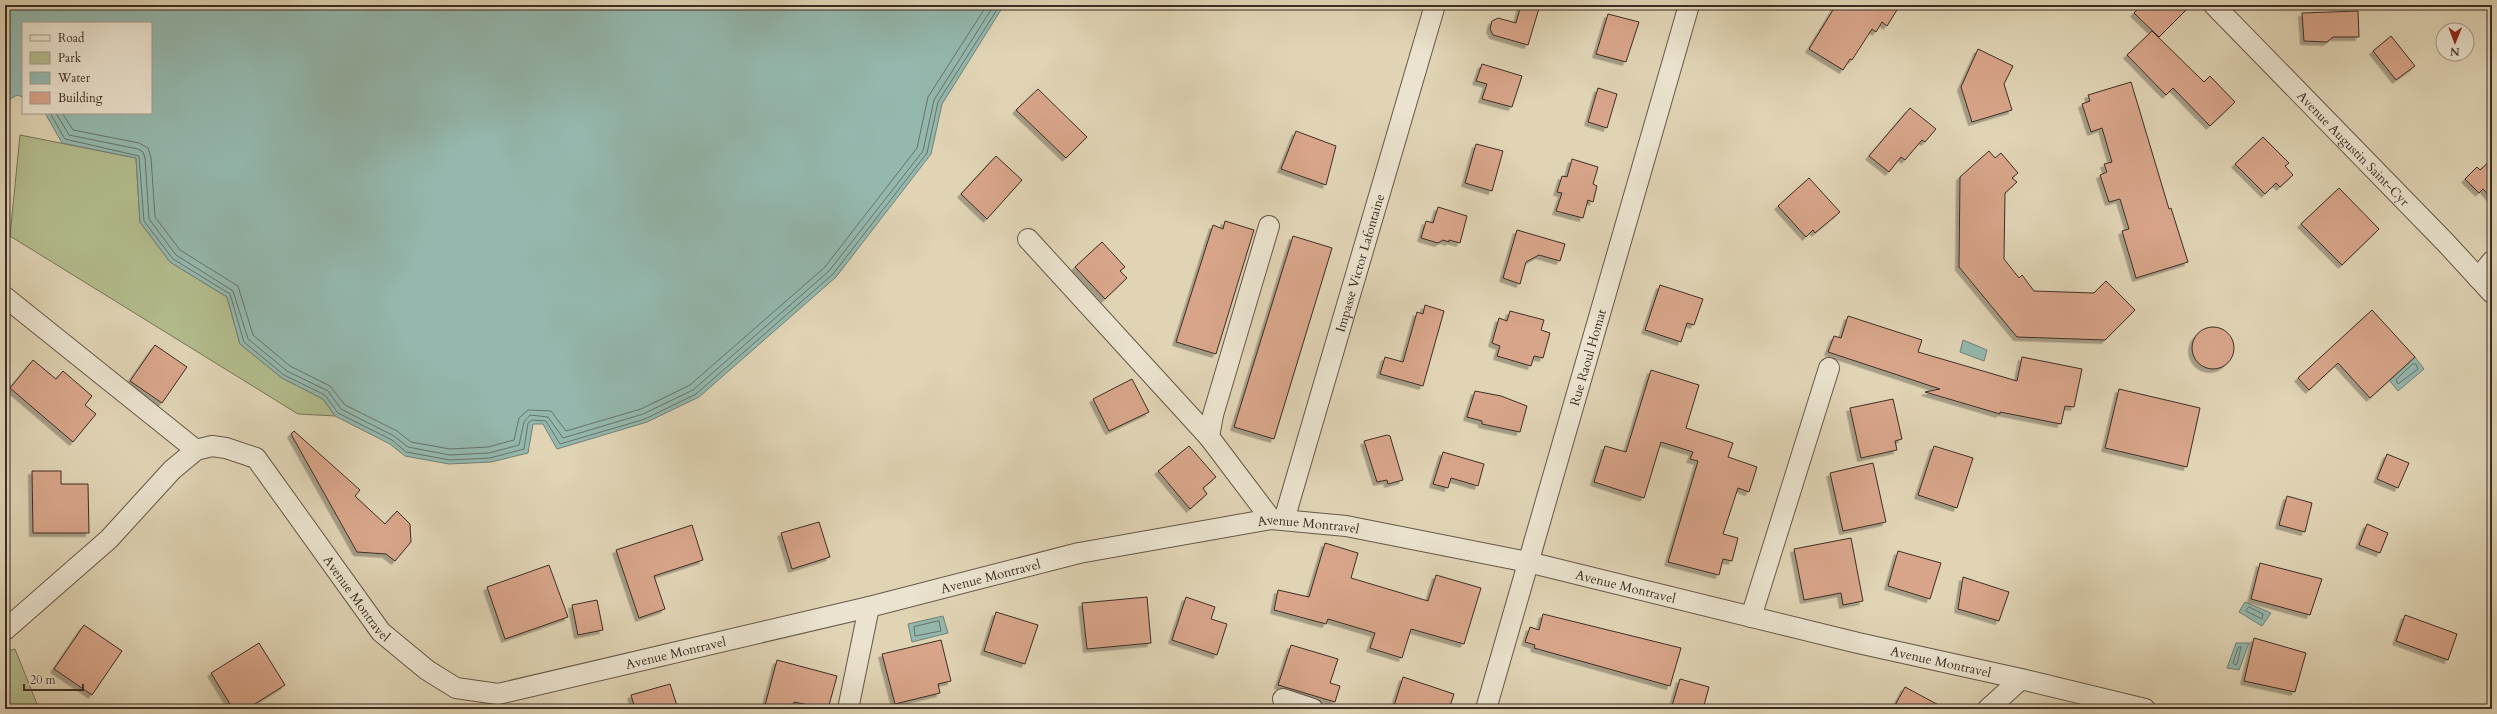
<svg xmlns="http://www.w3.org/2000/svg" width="2497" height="714" viewBox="0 0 2497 714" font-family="Cardo,serif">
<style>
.green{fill:#b3bc8d;stroke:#787458}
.water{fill:#94b8ae;stroke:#718077}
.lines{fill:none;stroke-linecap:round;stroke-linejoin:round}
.shore{stroke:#687269;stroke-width:1}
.building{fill:#d8a58a;stroke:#3c2d24;filter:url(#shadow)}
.minor-casing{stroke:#655748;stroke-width:22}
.minor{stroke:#ebe3cf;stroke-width:20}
.labels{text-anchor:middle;stroke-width:3.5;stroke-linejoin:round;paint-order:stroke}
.street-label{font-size:13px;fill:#3c2d24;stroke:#ebe3cf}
</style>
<defs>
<filter id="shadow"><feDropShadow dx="-3.5" dy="3.5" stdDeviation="0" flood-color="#0004"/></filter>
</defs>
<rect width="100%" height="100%" fill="#e0d4b5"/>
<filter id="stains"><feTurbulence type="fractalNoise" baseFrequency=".005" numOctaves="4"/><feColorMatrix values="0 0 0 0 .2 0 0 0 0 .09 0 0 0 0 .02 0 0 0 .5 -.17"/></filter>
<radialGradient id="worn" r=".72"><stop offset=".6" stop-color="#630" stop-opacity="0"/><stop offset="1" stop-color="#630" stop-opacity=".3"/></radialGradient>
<path class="green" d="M 20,135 L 136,158 L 140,222 L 170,262 L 227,297 L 240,344 L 282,378 L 323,399 L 335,416 L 298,414 L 10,236 Z
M 15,649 L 39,709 L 5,709 L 5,652 Z"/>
<path class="water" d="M 5,5 L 1004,5 L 942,104 L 931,154 L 836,277 L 699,397 L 647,422 L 557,449 L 543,424 L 533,424 L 528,453 L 491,462 L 449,464 L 405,456 L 390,444 L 335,416 L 323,399 L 282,378 L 240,344 L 227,297 L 170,262 L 140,222 L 136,158 L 62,143 L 45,113 L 151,113 L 151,23 L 23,23 L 23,97 L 17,95 L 5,102 L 8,90 L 5,89 Z
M 1963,340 L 1987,350 L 1984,361 L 1960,352 Z
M 2415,357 L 2424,369 L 2398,391 L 2389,380 Z
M 2245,602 L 2271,613 L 2262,626 L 2239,612 Z
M 943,616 L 948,633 L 912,642 L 908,624 Z
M 2236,643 L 2249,643 L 2239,670 L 2227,668 Z"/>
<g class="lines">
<path class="shore" d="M 50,113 L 65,139 L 139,156 L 144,221 L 173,259 L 230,294 L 244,342 L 284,375 L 325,395 L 338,413 L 392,440 L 406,452 L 450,460 L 490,458 L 524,449 L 528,423 L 532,420 L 546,421 L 560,444 L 645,419 L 696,394 L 833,274 L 927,153 L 938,102 L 1000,5
M 56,113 L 69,135 L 138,149 L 143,152 L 145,158 L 149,219 L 176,255 L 233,291 L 248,339 L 287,371 L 328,391 L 341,409 L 394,436 L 408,447 L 450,455 L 489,453 L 519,445 L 524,422 L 530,415 L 548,417 L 563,438 L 643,414 L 693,390 L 829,271 L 923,151 L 934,100 L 994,5
M 62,113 L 73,130 L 139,143 L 148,148 L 151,157 L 155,217 L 180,250 L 238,286 L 253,335 L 290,366 L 330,386 L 345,405 L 397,431 L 411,442 L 450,449 L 488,447 L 514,440 L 519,418 L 528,410 L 551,411 L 566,431 L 641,409 L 690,385 L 825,267 L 917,148 L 928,97 L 987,5
M 2413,364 L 2416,364 L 2418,369 L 2398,384 L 2396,380 Z
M 2249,607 L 2263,614 L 2262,619 L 2246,611 Z
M 939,621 L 941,631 L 915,636 L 914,627 Z
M 2241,647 L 2237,664 L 2235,665 L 2233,663 L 2238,648 Z"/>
</g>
<path class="building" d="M 1521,5 L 1540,5 L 1528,45 L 1493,35 L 1490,29 L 1492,21 L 1498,18 L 1516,23 Z
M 1836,5 L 1900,5 L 1887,26 L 1882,22 L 1876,32 L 1872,29 L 1852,60 L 1850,59 L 1843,70 L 1809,49 Z
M 2142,5 L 2191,5 L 2159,37 L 2134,13 Z
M 2358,11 L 2359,37 L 2333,37 L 2327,42 L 2304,41 L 2302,13 Z
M 1608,14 L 1639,22 L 1626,62 L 1596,54 Z
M 2152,31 L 2204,82 L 2210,76 L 2235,102 L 2210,126 L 2173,88 L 2166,95 L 2127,55 Z
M 2391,36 L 2415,66 L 2396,80 L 2373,51 Z
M 1978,49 L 2013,66 L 2004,84 L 2012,110 L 1972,122 L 1961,87 Z
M 1482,64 L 1522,76 L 1512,107 L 1482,99 L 1487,84 L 1476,81 Z
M 2131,82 L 2169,209 L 2171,208 L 2188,262 L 2136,278 L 2122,231 L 2129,229 L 2120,199 L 2109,202 L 2100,175 L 2107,172 L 2104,164 L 2112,162 L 2102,128 L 2091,132 L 2082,104 L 2090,101 L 2088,95 Z
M 1598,88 L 1617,94 L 1607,128 L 1588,122 Z
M 1038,89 L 1087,137 L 1066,158 L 1016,110 Z
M 1910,108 L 1936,129 L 1925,142 L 1922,140 L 1905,160 L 1901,157 L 1889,172 L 1869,156 Z
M 1296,131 L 1336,146 L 1326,185 L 1281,169 Z
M 2263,137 L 2289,163 L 2285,166 L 2293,175 L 2280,187 L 2276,183 L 2265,194 L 2235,164 Z
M 1476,144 L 1503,151 L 1492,191 L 1465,183 Z
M 1989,151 L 1995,158 L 2001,153 L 2018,173 L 2012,178 L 2017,182 L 2005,193 L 2004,259 L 2019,278 L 2022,275 L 2034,291 L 2094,293 L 2106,281 L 2135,310 L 2105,340 L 2017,337 L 1959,267 L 1960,177 Z
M 996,156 L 1022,180 L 987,219 L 961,194 Z
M 1572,159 L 1598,167 L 1593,184 L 1597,186 L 1593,202 L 1588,200 L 1583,218 L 1556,211 L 1562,193 L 1557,192 L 1562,176 L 1567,177 Z
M 2492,159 L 2492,199 L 2483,189 L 2479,193 L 2465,179 L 2477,167 L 2480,170 Z
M 1809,178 L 1840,212 L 1815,233 L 1813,230 L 1806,237 L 1778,206 Z
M 2339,188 L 2379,229 L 2342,265 L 2301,224 Z
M 1438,207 L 1467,216 L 1460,243 L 1449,240 L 1449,242 L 1443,240 L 1438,243 L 1421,238 L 1426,221 L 1433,223 Z
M 1225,221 L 1254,230 L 1216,354 L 1176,342 L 1213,225 L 1223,229 Z
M 1517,230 L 1565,244 L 1560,261 L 1539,255 L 1526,262 L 1520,284 L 1503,278 Z
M 1293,236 L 1332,248 L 1274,439 L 1234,427 Z
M 1102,242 L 1125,267 L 1120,271 L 1127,278 L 1105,299 L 1075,267 Z
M 1660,285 L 1703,299 L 1694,325 L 1687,323 L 1681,342 L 1645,330 Z
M 1425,305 L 1444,311 L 1423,386 L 1380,374 L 1385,357 L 1403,362 L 1417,312 L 1423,314 Z
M 2372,310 L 2415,357 L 2370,398 L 2338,363 L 2309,390 L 2298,378 Z
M 1510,311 L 1544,320 L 1541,330 L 1550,333 L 1543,358 L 1534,356 L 1531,366 L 1497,356 L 1500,346 L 1492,343 L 1499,318 L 1507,321 Z
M 1848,316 L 1922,340 L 1918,352 L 2017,381 L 2022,357 L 2082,369 L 2074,407 L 2065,406 L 2061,424 L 2000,412 L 2000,414 L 1925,392 L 1940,389 L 1828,352 L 1834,336 L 1841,338 Z
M2192 348a21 21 0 1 1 42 0a21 21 0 1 1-42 0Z
M 155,345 L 187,367 L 162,403 L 130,381 Z
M 33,360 L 56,379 L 63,371 L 92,396 L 85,405 L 96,414 L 73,442 L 10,388 Z
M 1651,370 L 1699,385 L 1686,428 L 1733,443 L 1728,457 L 1757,467 L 1749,492 L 1738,488 L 1723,534 L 1738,538 L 1732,561 L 1723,559 L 1719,575 L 1668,562 L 1698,461 L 1690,459 L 1693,452 L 1661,442 L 1644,498 L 1594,482 L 1605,446 L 1626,452 Z
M 1132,379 L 1149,412 L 1109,431 L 1093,399 Z
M 2119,389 L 2200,408 L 2187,467 L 2105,448 Z
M 1475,391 L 1501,396 L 1527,406 L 1520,432 L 1482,424 L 1482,421 L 1467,417 Z
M 1893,399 L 1902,439 L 1895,441 L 1897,450 L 1861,458 L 1850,408 Z
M 294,431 L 360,490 L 355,496 L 385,524 L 397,511 L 410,524 L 411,542 L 395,561 L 386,554 L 357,552 L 291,434 Z
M 1387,435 L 1390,436 L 1403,480 L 1388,484 L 1387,480 L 1377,482 L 1364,441 Z
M 1189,446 L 1216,477 L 1203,488 L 1207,494 L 1190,509 L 1158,471 Z
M 1934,446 L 1973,458 L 1957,508 L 1918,495 Z
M 1443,452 L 1484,464 L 1478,486 L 1451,478 L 1448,488 L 1433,484 Z
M 2387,454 L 2409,463 L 2398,488 L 2377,479 Z
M 1873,463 L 1886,522 L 1843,531 L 1830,473 Z
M 32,471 L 61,471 L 61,484 L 88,484 L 89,533 L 33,533 Z
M 2287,496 L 2312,503 L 2305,532 L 2279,525 Z
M 819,522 L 830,557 L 792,569 L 781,533 Z
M 2367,524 L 2388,533 L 2380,553 L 2359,545 Z
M 692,525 L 703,560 L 654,576 L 665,609 L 639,618 L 616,550 Z
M 1851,538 L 1863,601 L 1843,605 L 1841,593 L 1804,600 L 1794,549 Z
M 1325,543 L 1358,553 L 1351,578 L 1428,601 L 1436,575 L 1481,588 L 1464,644 L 1411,629 L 1402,658 L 1370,648 L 1375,633 L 1328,619 L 1326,624 L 1274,610 L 1278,590 L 1309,597 Z
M 1898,551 L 1941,563 L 1930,599 L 1888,586 Z
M 2260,563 L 2322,579 L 2310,615 L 2251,599 Z
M 549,565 L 568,617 L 505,639 L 487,587 Z
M 1963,577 L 2009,592 L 1999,621 L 1958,609 Z
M 1147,597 L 1151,643 L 1087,649 L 1082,603 Z
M 1186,597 L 1215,607 L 1211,619 L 1227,624 L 1217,655 L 1172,640 Z
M 597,600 L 603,630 L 578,635 L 572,605 Z
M 996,612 L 1038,625 L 1025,664 L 984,651 Z
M 1543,614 L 1681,648 L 1670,686 L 1534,648 L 1535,645 L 1525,642 L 1530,627 L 1539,630 Z
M 2405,615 L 2457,634 L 2448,660 L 2396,641 Z
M 84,625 L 122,651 L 92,695 L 54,669 Z
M 2254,638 L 2306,653 L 2295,692 L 2244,681 Z
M 941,640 L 951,681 L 938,684 L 940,693 L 895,704 L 882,654 Z
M 259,643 L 285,685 L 247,709 L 233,709 L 211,673 Z
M 1291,645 L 1338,659 L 1330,683 L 1340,686 L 1335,702 L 1278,685 Z
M 777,660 L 837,676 L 828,709 L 794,702 L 792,709 L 764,709 Z
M 1403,677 L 1454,694 L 1449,709 L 1393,709 Z
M 1680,679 L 1709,687 L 1703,709 L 1671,709 Z
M 670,684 L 678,709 L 635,709 L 631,695 Z
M 1905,687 L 1946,709 L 1893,709 Z"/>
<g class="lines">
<defs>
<g id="minor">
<path id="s1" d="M 2214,5 L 2446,243 L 2492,293"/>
<path d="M 1269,226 L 1213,415 L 1209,437 L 1271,519"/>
<path d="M 1028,239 L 1209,437"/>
<path d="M 2478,278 L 2492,261"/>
<path d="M 5,297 L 196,450"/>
<path id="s2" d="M 1284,520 L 1435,5"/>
<path d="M 1751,617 L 1829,368"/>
<path id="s3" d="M 5,630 L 109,539 L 172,470 L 196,450 L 212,446 L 226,448 L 256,458 L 381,632 L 427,670 L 456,688 L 498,694 L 869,607 L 1079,553 L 1271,519 L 1346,526 L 1528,562 L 1858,643 L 2021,679 L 2145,709"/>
<path d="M 1283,699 L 1313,709"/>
<path d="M 848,709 L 869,607"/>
<path id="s4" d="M 1486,709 L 1689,5"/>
<path d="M 1988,709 L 2021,679"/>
</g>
</defs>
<use href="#minor" class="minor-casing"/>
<use href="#minor" class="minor"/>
</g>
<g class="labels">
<g class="street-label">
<text dy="5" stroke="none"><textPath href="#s1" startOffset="200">Avenue Augustin Saint-Cyr</textPath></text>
<text dy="5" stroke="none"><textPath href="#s2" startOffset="268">Impasse Victor Lafontaine</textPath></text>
<text dy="5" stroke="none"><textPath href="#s4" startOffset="366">Rue Raoul Homat</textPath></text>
<text dy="5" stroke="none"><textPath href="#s3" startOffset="1506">Avenue Montravel</textPath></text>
<text dy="5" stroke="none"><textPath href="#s3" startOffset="1182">Avenue Montravel</textPath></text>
<text dy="5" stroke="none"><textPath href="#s3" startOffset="1830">Avenue Montravel</textPath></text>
<text dy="5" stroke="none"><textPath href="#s3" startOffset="498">Avenue Montravel</textPath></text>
<text dy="5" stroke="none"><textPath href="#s3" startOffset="858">Avenue Montravel</textPath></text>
<text dy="5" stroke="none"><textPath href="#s3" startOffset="2154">Avenue Montravel</textPath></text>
</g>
</g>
<rect width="2497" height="714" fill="none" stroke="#e0d4b5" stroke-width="20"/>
<rect x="6" y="6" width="2485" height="702" fill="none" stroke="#3c2d24" stroke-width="2"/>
<rect x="10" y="10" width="2477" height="694" fill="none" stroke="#3c2d24"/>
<rect x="22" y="22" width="130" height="92" fill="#ebe3cf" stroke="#a59a8b"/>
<rect x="30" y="35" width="20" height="6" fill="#ebe3cf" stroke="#a59a8b"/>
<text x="58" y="42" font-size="12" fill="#3c2d24">Road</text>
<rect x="30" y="52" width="20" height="12" fill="#b3bc8d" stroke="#a59a8b"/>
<text x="58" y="62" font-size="12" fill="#3c2d24">Park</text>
<rect x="30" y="72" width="20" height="12" fill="#94b8ae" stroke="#a59a8b"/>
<text x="58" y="82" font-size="12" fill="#3c2d24">Water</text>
<rect x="30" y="92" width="20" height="12" fill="#d8a58a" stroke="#a59a8b"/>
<text x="58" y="102" font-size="12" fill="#3c2d24">Building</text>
<g transform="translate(2455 42) rotate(181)"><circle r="19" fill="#ebe3cf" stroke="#a59a8b"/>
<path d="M0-3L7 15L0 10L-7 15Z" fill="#8f2418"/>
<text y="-6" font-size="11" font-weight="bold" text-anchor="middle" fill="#3c2d24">N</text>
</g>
<path d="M24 684v6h59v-6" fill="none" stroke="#3c2d24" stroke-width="2"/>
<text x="30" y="684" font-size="12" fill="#3c2d24" stroke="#ebe3cf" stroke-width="3" paint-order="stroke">20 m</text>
<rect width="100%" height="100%" filter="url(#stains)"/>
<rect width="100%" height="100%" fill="url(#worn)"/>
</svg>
